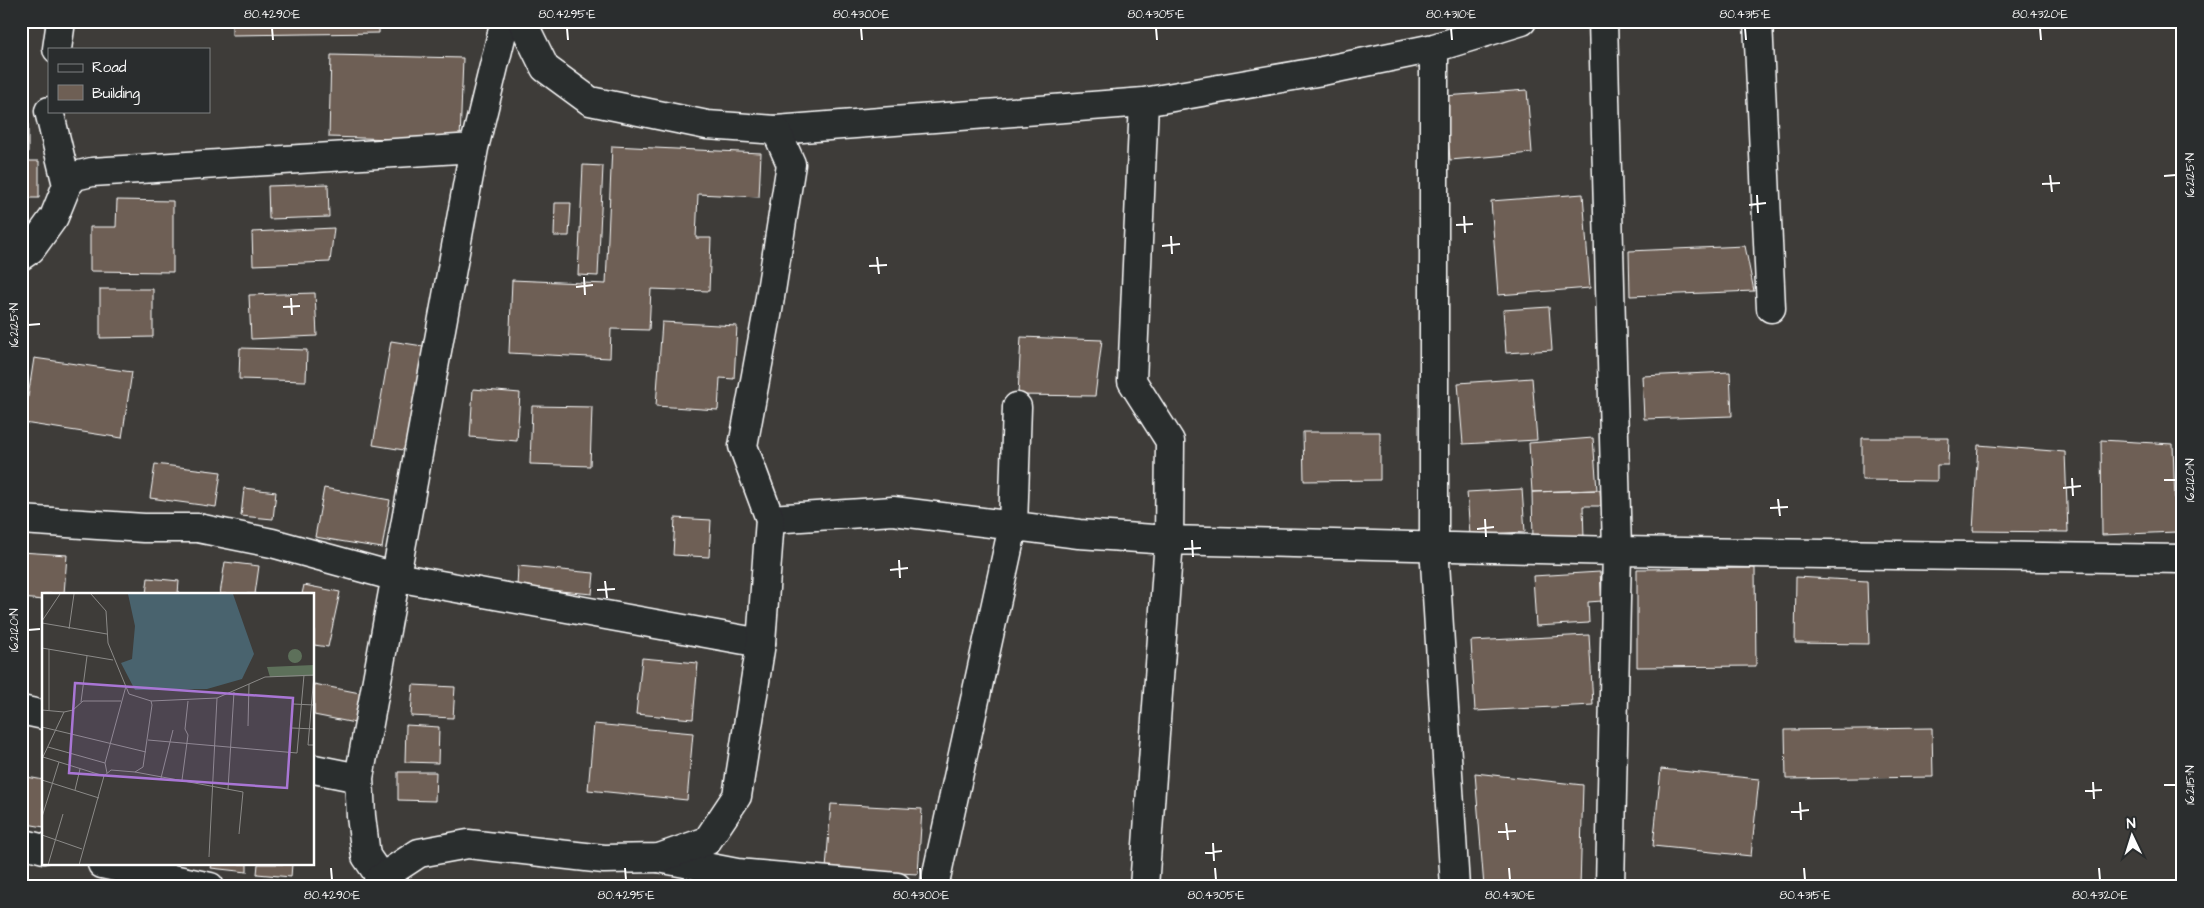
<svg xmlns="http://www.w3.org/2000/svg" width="2204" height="908" viewBox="0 0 2204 908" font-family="'Architects Daughter',sans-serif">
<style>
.building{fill:#6e5f54;stroke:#fff}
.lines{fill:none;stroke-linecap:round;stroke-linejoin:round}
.street-casing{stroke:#fff;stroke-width:31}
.secondary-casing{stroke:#fff;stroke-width:31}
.street{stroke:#2a2d2e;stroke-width:28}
.secondary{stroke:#2a2d2e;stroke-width:28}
.ticks{fill:none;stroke:#fff;stroke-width:2}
.inset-road{fill:none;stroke:#8b8a88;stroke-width:1}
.view{fill:#a976d5;fill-opacity:0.15;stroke:#a976d5;stroke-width:2.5}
.inset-edge{fill:none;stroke:#fff;stroke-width:2.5}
.neatline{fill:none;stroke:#fff;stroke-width:2}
.ticks-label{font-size:12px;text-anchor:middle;fill:#fff}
</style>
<rect width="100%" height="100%" fill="#3e3c39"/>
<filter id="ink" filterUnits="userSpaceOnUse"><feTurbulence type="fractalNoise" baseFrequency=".02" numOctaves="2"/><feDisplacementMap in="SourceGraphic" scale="10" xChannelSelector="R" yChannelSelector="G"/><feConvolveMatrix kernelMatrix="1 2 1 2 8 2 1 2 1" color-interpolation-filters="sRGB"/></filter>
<g filter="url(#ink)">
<path class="building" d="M 232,21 L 379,21 L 379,33 L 232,35 Z
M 331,55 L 463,58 L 460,141 L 329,137 Z
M 1527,90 L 1532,153 L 1450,160 L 1445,96 Z
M 21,110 L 28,110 L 28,153 L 21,154 Z
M 612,146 L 761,153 L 759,197 L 698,194 L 696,238 L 711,238 L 709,291 L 651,289 L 649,330 L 611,329 L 610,358 L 509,353 L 512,280 L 606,284 Z
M 21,161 L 39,161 L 39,198 L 21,198 Z
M 583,165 L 603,166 L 598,276 L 578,275 Z
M 328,184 L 329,217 L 269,219 L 268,186 Z
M 1583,194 L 1590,288 L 1498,295 L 1491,201 Z
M 117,200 L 173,201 L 173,272 L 90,271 L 90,227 L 116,227 Z
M 555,203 L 571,203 L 569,236 L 554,236 Z
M 334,228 L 330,262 L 253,265 L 252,232 Z
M 1745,246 L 1754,291 L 1630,296 L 1629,251 Z
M 100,289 L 153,289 L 153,337 L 100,338 Z
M 315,293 L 317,336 L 251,339 L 249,295 Z
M 1549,307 L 1552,350 L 1506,353 L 1503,310 Z
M 21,318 L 25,318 L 24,357 L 21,357 Z
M 662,322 L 737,326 L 734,379 L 720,378 L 718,410 L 656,406 Z
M 1021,337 L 1102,340 L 1095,396 L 1018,395 Z
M 391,341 L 429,347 L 410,451 L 373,445 Z
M 240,348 L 307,350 L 306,381 L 239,379 Z
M 34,358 L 132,372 L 122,438 L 24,423 Z
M 1730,372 L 1732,416 L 1644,419 L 1642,376 Z
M 1532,378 L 1537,440 L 1463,444 L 1458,383 Z
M 473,389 L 520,393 L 517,441 L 470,437 Z
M 532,406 L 592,407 L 590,466 L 530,464 Z
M 1303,432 L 1380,432 L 1380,480 L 1304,481 Z
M 1593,438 L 1597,490 L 1532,492 L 1529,443 Z
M 1862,438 L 1949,438 L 1948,465 L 1937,465 L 1937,481 L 1862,480 Z
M 2101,440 L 2173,444 L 2176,532 L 2102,535 Z
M 1978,445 L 2065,452 L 2068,532 L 1973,531 Z
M 155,464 L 221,472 L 216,507 L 150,498 Z
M 244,488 L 276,492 L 273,519 L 241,516 Z
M 324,488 L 390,500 L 382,548 L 315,537 Z
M 1522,489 L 1525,532 L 1470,535 L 1467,492 Z
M 1597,490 L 1600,490 L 1601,506 L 1583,506 L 1584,539 L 1533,540 L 1532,492 Z
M 675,518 L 711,520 L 709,557 L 673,555 Z
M 21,552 L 67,555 L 64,594 L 44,594 L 44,600 L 21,598 Z
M 225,562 L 259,566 L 255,594 L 220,594 Z
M 518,566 L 594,573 L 592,594 L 517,587 Z
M 1755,568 L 1756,666 L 1637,667 L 1637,569 Z
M 1600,572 L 1602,601 L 1588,602 L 1589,623 L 1536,626 L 1533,576 Z
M 1796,577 L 1867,581 L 1869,644 L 1795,643 Z
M 148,578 L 179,581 L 178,594 L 146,594 Z
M 304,585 L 340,592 L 328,647 L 314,645 L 314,594 L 302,594 Z
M 1589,635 L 1593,705 L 1475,711 L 1471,641 Z
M 642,658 L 698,663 L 693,719 L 636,714 Z
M 314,684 L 360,693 L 355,723 L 314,715 Z
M 413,685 L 455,687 L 453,718 L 411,716 Z
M 594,724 L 693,733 L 687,800 L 588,790 Z
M 406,725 L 439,727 L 438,763 L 405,762 Z
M 1932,728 L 1933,777 L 1786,779 L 1785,730 Z
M 1661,769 L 1759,779 L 1751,856 L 1653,846 Z
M 398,772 L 436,772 L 435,801 L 398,800 Z
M 1475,773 L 1583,785 L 1580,887 L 1484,887 Z
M 21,776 L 44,780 L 44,827 L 21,823 Z
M 831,804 L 922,809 L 918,874 L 826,869 Z
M 212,864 L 247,864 L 247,872 L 211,868 Z
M 258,864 L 292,864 L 291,877 L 257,874 Z"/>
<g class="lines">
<defs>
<path id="street" d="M 1603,21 L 1617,551 L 1610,887
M 1758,21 L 1771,308
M 1434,48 L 1434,546 L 1455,887
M 57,49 L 61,21
M 1144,102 L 1132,381 L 1170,441 L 1169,540 L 1144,887
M 49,111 L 67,185
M 776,130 L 1144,102 L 1322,71 L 1434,48 L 1522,21
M 21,256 L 31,249 L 54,217 L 67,185 L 75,176 L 92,172 L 474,148
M 770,519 L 893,511 L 1079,534 L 1169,540 L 1617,551 L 2183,559
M 21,520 L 144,528 L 198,528 L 272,543 L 396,577 L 761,643
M 21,710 L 44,715
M 314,769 L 359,778
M 21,843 L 44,849
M 659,858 L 737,873 L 897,887
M 102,864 L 210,887
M 381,878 L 366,856 L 361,816 L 359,778 L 474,148 L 505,21
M 934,887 L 1013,526 L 1017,407"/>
<path id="secondary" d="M 376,887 L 381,878 L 419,853 L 468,844 L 604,859 L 659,858 L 707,841 L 737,796 L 761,643 L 770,519 L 743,446 L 768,310 L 791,164 L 776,130 L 707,125 L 590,101 L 545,68 L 522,21"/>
</defs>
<use href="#street" class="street-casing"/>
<use href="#secondary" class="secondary-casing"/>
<use href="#street" class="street"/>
<use href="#secondary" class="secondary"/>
</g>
</g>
<path class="ticks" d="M 272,28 L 273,40M 567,28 L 568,40M 861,28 L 862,40M 1156,28 L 1157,40M 1451,28 L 1452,40M 1745,28 L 1746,40M 2040,28 L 2041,40M 2050,175 L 2052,192M 2164,176 L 2176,175M 2042,184 L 2060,183M 1757,195 L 1758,213M 1749,205 L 1766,203M 1464,216 L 1465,233M 1456,225 L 1473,224M 1171,236 L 1172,254M 1162,246 L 1180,244M 877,257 L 879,274M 869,266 L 887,265M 584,277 L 585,295M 576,287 L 593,285M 291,298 L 292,315M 283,307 L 300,306M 28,325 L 40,324M 2072,478 L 2073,496M 2164,480 L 2176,480M 2063,488 L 2081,486M 1778,499 L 1780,516M 1770,508 L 1788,507M 1485,519 L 1486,537M 1477,529 L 1494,527M 1192,540 L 1193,557M 1184,549 L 1201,548M 899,560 L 900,578M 890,570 L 908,568M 605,581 L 607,598M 597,590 L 615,589M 28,630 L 40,629M 2093,782 L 2094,799M 2164,785 L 2176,785M 2085,791 L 2102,790M 1800,802 L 1801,820M 1791,812 L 1809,810M 1506,823 L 1508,840M 1498,832 L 1516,831M 1213,843 L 1214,861M 1205,853 L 1222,851M 331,868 L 332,880M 625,868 L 626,880M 920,868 L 921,880M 1215,868 L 1216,880M 1509,868 L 1510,880M 1804,868 L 1805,880M 2099,868 L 2100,880"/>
<g transform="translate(42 593)">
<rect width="272" height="272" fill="#3e3c39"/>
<path d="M246 63a7 7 0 1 1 14 0a7 7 0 1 1-14 0ZM 272,72 L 272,83 L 228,84 L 225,74 Z" fill="#5d705a"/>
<path d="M 86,1 L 191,1 L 212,61 L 200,86 L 165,96 L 93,97 L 79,70 L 90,66 L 93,33 Z" fill="#49636e"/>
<path class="inset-road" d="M 0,28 L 18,1M 0,30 L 65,41M 27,36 L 32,1M 0,55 L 71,67M 7,56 L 7,118M 272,82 L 266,152 L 273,152M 109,108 L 175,105 L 223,84 L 273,82M 39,109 L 45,63M 251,111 L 272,112M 0,117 L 22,119 L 31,117 L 41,108 L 79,108M 206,133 L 207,91M 0,134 L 104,159M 250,135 L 273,136M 106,147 L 255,160 L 262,82M 6,154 L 63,170M 1,164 L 62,183M 0,166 L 22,119M 93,179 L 201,199 L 197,241M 65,180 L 63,170 L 84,93M 119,185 L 131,137M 0,187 L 57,205M 140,187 L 146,142 L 143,136 L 146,108M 186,196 L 192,99M 33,197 L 38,176M 0,224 L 17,169M 0,242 L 40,256M 167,264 L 175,105M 6,272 L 21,221M 37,272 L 62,183 L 69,177 L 93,179 L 101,174 L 110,112 L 109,108 L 87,101 L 66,50 L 64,18 L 49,1"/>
<path class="view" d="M 33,90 L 251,105 L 245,195 L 27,180 Z"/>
<rect width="272" height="272" class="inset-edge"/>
</g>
<rect width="2204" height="908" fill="none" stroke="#2a2d2e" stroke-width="55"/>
<rect x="48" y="48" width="162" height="65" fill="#2a2d2e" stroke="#7f8182"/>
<rect x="58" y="64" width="25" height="8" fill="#2a2d2e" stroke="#7f8182"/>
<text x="92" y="72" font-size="15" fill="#ffffff">Road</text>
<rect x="58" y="85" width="25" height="15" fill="#6e5f54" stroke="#7f8182"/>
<text x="92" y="98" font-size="15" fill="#ffffff">Building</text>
<g transform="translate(2132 836) rotate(356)" stroke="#2a2d2e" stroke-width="4" paint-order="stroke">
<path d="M0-4L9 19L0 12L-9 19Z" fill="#ffffff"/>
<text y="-8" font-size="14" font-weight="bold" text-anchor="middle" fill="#ffffff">N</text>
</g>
<rect x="28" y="28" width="2148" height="852" class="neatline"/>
<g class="ticks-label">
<text x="272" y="18">80.4290°E</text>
<text x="567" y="18">80.4295°E</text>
<text x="861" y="18">80.4300°E</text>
<text x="1156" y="18">80.4305°E</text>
<text x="1451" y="18">80.4310°E</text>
<text x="1745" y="18">80.4315°E</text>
<text x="2040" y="18">80.4320°E</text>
<text transform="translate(2190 175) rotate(-90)" y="4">16.2125°N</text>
<text transform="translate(14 325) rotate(-90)" y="4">16.2125°N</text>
<text transform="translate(2190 480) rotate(-90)" y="4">16.2120°N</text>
<text transform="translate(14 630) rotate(-90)" y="4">16.2120°N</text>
<text transform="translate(2190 785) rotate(-90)" y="4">16.2115°N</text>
<text x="332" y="899">80.4290°E</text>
<text x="626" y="899">80.4295°E</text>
<text x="921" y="899">80.4300°E</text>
<text x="1216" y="899">80.4305°E</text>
<text x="1510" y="899">80.4310°E</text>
<text x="1805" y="899">80.4315°E</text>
<text x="2100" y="899">80.4320°E</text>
</g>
</svg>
